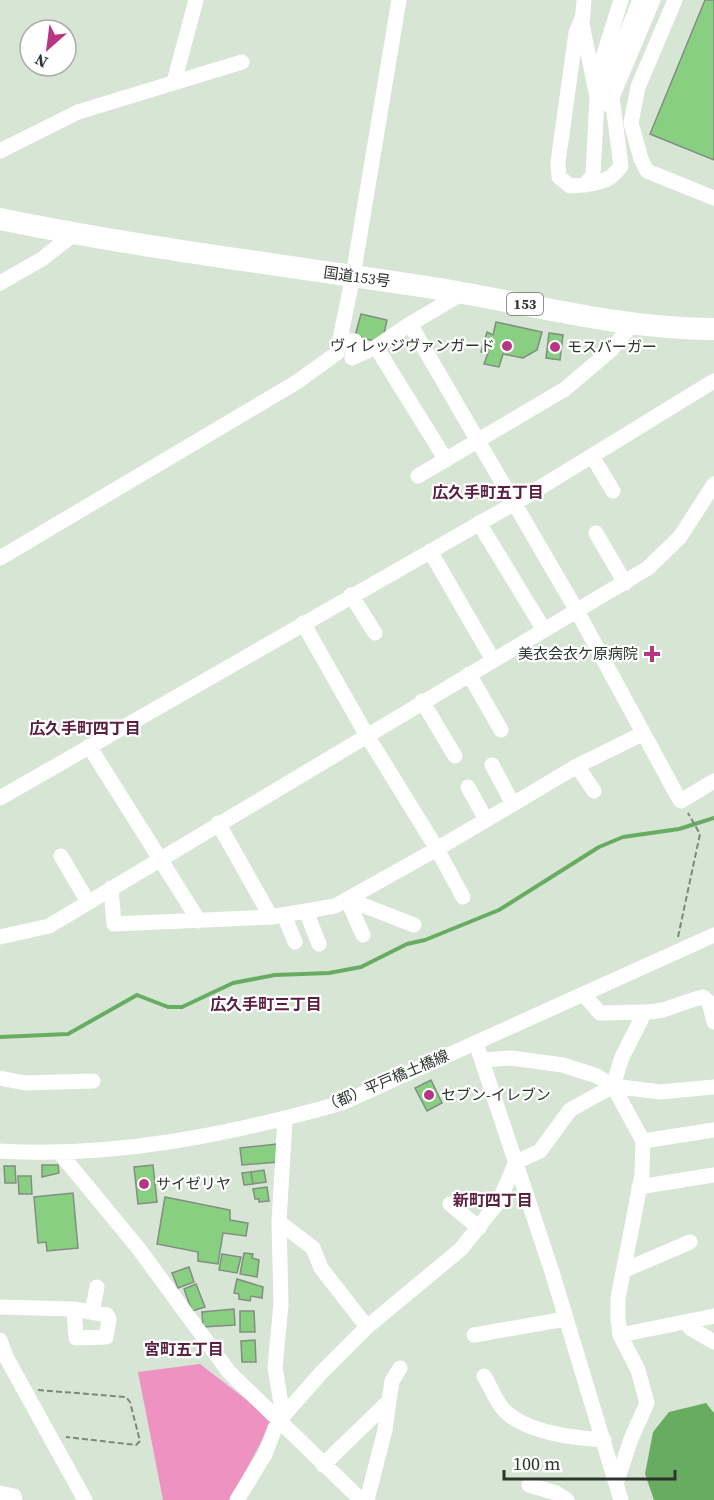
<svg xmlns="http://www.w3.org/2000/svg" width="714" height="1500" viewBox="0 0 714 1500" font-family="'Source Serif 4','Noto Sans JP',serif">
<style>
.green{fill:#ee92c1}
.water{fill:#68ac61}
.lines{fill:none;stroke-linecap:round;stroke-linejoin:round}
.stream{stroke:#68ac61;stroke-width:4}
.building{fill:#89cf82;stroke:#818e80;stroke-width:1.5}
.path{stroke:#7e887e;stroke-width:2;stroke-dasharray:6 3;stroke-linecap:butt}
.minor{stroke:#fff;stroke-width:15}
.highway{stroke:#fff;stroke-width:22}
.poi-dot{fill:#b73681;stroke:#fff;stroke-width:2}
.labels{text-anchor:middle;stroke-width:4.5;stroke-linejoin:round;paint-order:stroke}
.shield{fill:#fff;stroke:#6c706c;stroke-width:1.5}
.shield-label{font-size:14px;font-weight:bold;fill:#2d332d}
.street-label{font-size:15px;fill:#2d332d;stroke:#fff}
.poi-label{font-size:15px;fill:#2d332d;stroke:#fff;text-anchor:start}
.neighbourhood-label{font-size:16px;font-weight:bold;fill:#5b1d40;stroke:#fff}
</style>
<rect width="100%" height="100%" fill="#d7e5d5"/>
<path class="green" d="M 200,1364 L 273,1420 L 230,1500 L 163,1500 L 138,1372 Z"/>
<path class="water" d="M 706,1403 L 714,1413 L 714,1500 L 654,1500 L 645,1474 L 653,1432 L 669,1412 Z"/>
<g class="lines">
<path class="stream" d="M 0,1037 L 68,1034 L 137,995 L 168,1007 L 182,1007 L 233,983 L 275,975 L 329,973 L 361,967 L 407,944 L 425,940 L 499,910 L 599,847 L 623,837 L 679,829 L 714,818"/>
</g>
<path class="building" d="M 705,0 L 714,0 L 714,160 L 650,134 Z
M 361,314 L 387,320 L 382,343 L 355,336 Z
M 496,322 L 542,332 L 537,350 L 523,358 L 503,354 L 499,367 L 484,364 L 488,353 L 481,352 L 487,332 L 493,335 Z
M 549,333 L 563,335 L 560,360 L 546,358 Z
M 431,1080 L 442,1103 L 427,1111 L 415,1088 Z
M 277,1144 L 279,1162 L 242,1165 L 240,1148 Z
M 42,1165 L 58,1165 L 59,1173 L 42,1177 Z
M 153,1165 L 157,1202 L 138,1204 L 134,1167 Z
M 4,1166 L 15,1166 L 16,1183 L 5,1183 Z
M 264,1170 L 266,1182 L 253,1184 L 251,1172 Z
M 251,1172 L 253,1184 L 244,1185 L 242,1173 Z
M 18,1176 L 31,1176 L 32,1194 L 19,1194 Z
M 267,1187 L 269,1201 L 259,1202 L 259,1199 L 255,1199 L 253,1189 Z
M 73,1193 L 78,1248 L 47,1251 L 46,1242 L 38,1243 L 34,1197 Z
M 165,1197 L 230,1210 L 230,1220 L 248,1223 L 246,1236 L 223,1233 L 218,1264 L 198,1261 L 198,1252 L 157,1244 Z
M 244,1253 L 253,1254 L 252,1258 L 259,1260 L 257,1277 L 240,1274 Z
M 222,1254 L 241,1257 L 237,1273 L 219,1270 Z
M 189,1267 L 194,1282 L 178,1288 L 172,1273 Z
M 237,1279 L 263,1287 L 262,1298 L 251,1296 L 250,1301 L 239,1299 L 239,1294 L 234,1293 Z
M 196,1284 L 205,1307 L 192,1311 L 184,1289 Z
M 234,1309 L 235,1325 L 203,1327 L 202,1312 Z
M 240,1311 L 254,1311 L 255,1332 L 240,1332 Z
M 255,1340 L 256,1362 L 242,1362 L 241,1341 Z"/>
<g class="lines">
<path class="path" d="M 678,937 L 700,834 L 688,813
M 38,1390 L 126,1397 L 130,1402 L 140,1441 L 136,1445 L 66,1437"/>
<path class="minor" d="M 584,0 L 582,24 L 597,97 L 593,175 L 585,185
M 675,0 L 638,87 L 631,123 L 641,159 L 647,171 L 714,198
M 582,18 L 576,33 L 558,162 L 559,177 L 570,186 C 592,184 608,185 621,166 L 612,97 L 653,0
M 174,82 L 196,0
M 595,83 L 621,0
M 605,104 L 603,91 L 640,0
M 0,151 L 78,112 L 242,62
M 0,283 L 42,259 L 74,234
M 463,293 L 410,324 L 577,611 L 678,797
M 341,340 L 355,341 L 352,358 L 376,347 L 410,324
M 376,347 L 446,460
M 592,456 L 613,491
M 418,476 L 565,389 L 611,350 L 633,323
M 479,523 L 544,630
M 596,533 L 625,583
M 430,551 L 493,660
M 0,558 L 297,382 L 337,353 L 353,276 L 399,0
M 351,595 L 375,633
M 469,674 L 501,730
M 422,701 L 455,756
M 89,746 L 199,921
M 492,765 L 513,804
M 577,766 L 594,791
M 468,787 L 486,820
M 0,798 L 515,503 L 714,381
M 681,801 L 714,781
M 218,823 L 271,917 L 335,906 L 437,849 L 366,734 L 303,623
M 61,856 L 88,902
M 111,888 L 114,924 L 271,917
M 463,897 L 437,849 L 577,766 L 642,734
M 347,899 L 414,925
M 347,899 L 363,935
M 306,911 L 319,944
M 284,915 L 295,942
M 0,937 L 49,926 L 648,568 L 680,537 L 714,484
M 645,1012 C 665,1013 683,1001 703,997 L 709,1002 L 714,1022
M 476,1043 L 552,1272 L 621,1500
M 483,1060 L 511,1058 L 563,1065 L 597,1076 L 613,1086 L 660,1092 L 714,1087
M 0,1078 L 25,1083 L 93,1081
M 613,1086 L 643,1141 L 642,1175 L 618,1298 L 618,1319 L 620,1335 L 638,1370 L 647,1403 L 631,1439 L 616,1484
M 643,1141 L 714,1130
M 0,1151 C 117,1158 231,1134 342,1103 L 714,935
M 59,1152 L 139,1249 L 229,1372 L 361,1500
M 639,1187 L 714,1175
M 450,1204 L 479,1228
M 279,1222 L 313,1248 L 321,1268 L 367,1327
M 625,1270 L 690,1242
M 0,1307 L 74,1309 L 107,1315 L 109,1319 L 106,1337 L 76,1338 L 74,1309
M 92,1312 L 97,1287
M 689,1322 L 690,1328 L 714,1342
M 474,1335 L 565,1319
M 620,1335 L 714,1316
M 0,1340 L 6,1357 L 85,1500
M 484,1376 C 491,1387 496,1403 506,1412 C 528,1433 574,1438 604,1440
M 389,1401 L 392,1381 L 400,1368
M 283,1416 L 275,1367 L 281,1304 L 279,1222 L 285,1119
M 323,1465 L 389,1401 L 385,1430 L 367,1500
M 529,1485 L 556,1493 L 567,1500
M 0,1493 L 14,1496 L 15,1500
M 237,1500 L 265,1454 L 275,1428 L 283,1416 L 322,1372 L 367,1327 L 461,1249 L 499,1201 L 516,1162 L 540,1151 L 570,1110 L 613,1086 L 622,1057 L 645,1012 L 600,1013 L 584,995"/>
<path class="highway" d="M 0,219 C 146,249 293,266 440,289 C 530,304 622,329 714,329"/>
</g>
<g class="poi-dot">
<circle cx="507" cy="346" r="6"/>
<circle cx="555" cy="347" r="6"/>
<path d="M649 645h6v6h6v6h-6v6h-6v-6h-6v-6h6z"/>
<circle cx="429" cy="1095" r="6"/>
<circle cx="144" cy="1184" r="6"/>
</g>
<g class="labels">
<rect class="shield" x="507" y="293" width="36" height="22" rx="4.5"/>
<g class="shield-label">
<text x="525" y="309">153</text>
</g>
<g class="street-label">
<text transform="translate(357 277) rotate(8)" y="5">国道153号</text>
<text transform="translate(386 1081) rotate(-23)" y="5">（都）平戸橋土橋線</text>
</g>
<g class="poi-label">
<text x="495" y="351" text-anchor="end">ヴィレッジヴァンガード</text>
<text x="567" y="352">モスバーガー</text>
<text x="638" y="659" text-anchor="end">美衣会衣ケ原病院</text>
<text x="441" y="1100">セブン-イレブン</text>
<text x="156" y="1189">サイゼリヤ</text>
</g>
<g class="neighbourhood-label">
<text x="488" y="498">広久手町五丁目</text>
<text x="85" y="734">広久手町四丁目</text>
<text x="266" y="1010">広久手町三丁目</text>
<text x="493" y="1206">新町四丁目</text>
<text x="184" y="1355">宮町五丁目</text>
</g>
</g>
<g transform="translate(48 48) rotate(208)"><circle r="28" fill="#ffffff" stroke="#abadab" stroke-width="1.5"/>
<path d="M0-4.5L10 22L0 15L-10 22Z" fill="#b73681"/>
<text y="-9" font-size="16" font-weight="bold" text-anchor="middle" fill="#2d332d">N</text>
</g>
<path d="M504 1470v9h171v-9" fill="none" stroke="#2d332d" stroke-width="3"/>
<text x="513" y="1470" font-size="18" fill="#2d332d" stroke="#ffffff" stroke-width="4.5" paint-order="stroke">100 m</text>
</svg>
